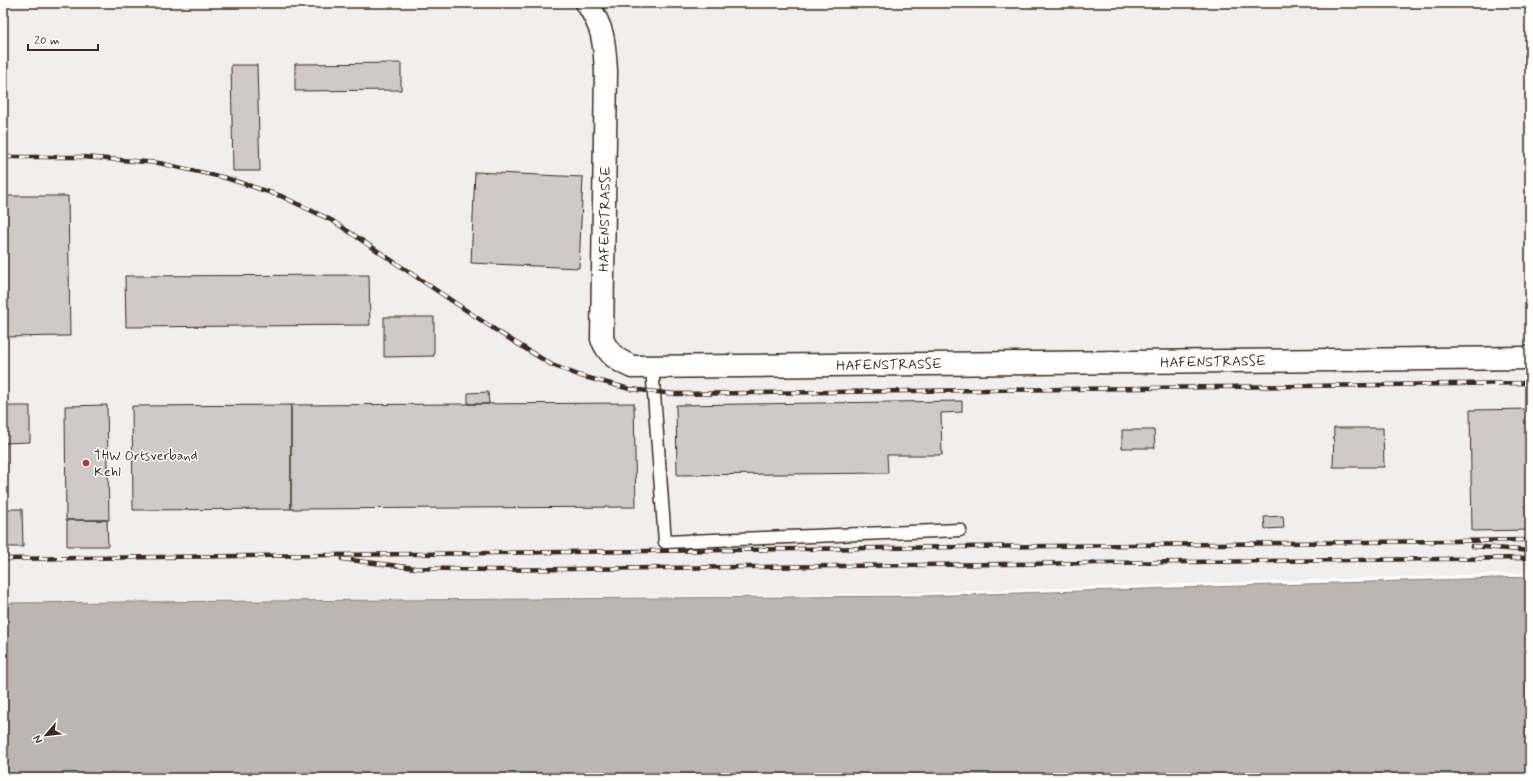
<svg xmlns="http://www.w3.org/2000/svg" width="1533" height="781" viewBox="0 0 1533 781" font-family="Mynerve,sans-serif">
<style>
.built{fill:#f1efee}
.water{fill:#bcb6b3;stroke:#887e77}
.building{fill:#cfcac7;stroke:#3b2a1e}
.lines{fill:none;stroke-linecap:round;stroke-linejoin:round}
.service-casing{stroke:#3b2a1e;stroke-width:15}
.minor-casing{stroke:#3b2a1e;stroke-width:25}
.service{stroke:#fff;stroke-width:12}
.minor{stroke:#fff;stroke-width:22}
.rail-casing{stroke:#3b2a1e;stroke-width:4.5}
.rail{stroke:#fff;stroke-width:3;stroke-dasharray:9;stroke-linecap:butt}
.poi-dot{fill:#c8321e;stroke:#fff;stroke-width:1.5}
.labels{text-anchor:middle;stroke-width:3;stroke-linejoin:round;paint-order:stroke}
.street-label{font-size:14px;fill:#3b2a1e;stroke:#fff}
.poi-label{font-size:14px;fill:#3b2a1e;stroke:#fff;text-anchor:start}
</style>
<rect width="100%" height="100%" fill="#fff"/>
<filter id="ink" filterUnits="userSpaceOnUse"><feTurbulence type="fractalNoise" baseFrequency=".025" numOctaves="2"/><feDisplacementMap in="SourceGraphic" scale="8" xChannelSelector="R" yChannelSelector="G"/><feConvolveMatrix kernelMatrix="1 2 1 2 8 2 1 2 1" color-interpolation-filters="sRGB"/></filter>
<g filter="url(#ink)">
<path class="built" d="M 3,3 L 1530,3 L 1530,573 L 883,594 L 3,603 Z"/>
<path class="water" d="M 1530,577 L 1530,778 L 3,778 L 3,603 L 921,596 Z"/>
<path class="building" d="M 401,63 L 401,90 L 295,91 L 295,64 Z
M 231,65 L 257,65 L 260,171 L 233,171 Z
M 475,172 L 583,177 L 579,268 L 471,263 Z
M 3,196 L 68,196 L 70,336 L 3,337 Z
M 369,275 L 370,325 L 126,327 L 125,276 Z
M 384,317 L 434,317 L 434,356 L 384,357 Z
M 488,392 L 489,404 L 468,404 L 468,393 Z
M 962,401 L 962,412 L 941,413 L 942,455 L 887,455 L 888,473 L 677,475 L 676,405 Z
M 634,403 L 636,507 L 291,509 L 291,405 Z
M 107,405 L 109,520 L 66,520 L 65,406 Z
M 291,405 L 291,509 L 133,510 L 132,406 Z
M 3,406 L 30,406 L 30,442 L 3,443 Z
M 1530,409 L 1530,530 L 1472,531 L 1470,410 Z
M 1334,428 L 1383,428 L 1384,467 L 1333,467 Z
M 1122,430 L 1154,430 L 1155,448 L 1122,448 Z
M 3,443 L 6,443 L 6,478 L 3,478 Z
M 3,509 L 22,509 L 23,547 L 3,547 Z
M 1283,516 L 1284,528 L 1265,529 L 1264,517 Z
M 67,520 L 107,520 L 108,546 L 67,546 Z"/>
<g class="lines">
<defs>
<path id="service" d="M 652,367 L 665,542 L 960,530"/>
<path id="minor" d="M 587,3 C 604,30 604,40 606,71 L 602,339 C 609,355 617,360 632,367 L 1530,358"/>
</defs>
<use href="#service" class="service-casing"/>
<use href="#minor" class="minor-casing"/>
<use href="#service" class="service"/>
<use href="#minor" class="minor"/>
<defs>
<path id="rail" d="M 3,157 L 83,157 L 159,163 L 226,178 L 281,196 L 333,221 L 500,333 L 552,365 L 581,376 L 630,389 L 675,394 L 1530,383
M 1472,546 L 1530,551
M 3,559 L 1530,540
M 342,559 L 415,568 L 491,570 L 1530,558"/>
</defs>
<use href="#rail" class="rail-casing"/>
<use href="#rail" class="rail"/>
</g>
</g>
<circle class="poi-dot" cx="86" cy="463" r="4"/>
<g class="labels">
<g class="street-label">
<text transform="translate(604 219) rotate(-89)" y="5">HAFENSTRASSE</text>
<text transform="translate(1213 361) rotate(-1)" y="5">HAFENSTRASSE</text>
<text transform="translate(889 364) rotate(-1)" y="5">HAFENSTRASSE</text>
</g>
<g class="poi-label">
<text x="94" y="460">THW Ortsverband<tspan x="94" dy="16">Kehl</tspan></text>
</g>
</g>
<rect width="1533" height="781" fill="none" stroke="#fff" stroke-width="16"/>
<rect x="8" y="8" width="1517" height="765" fill="none" stroke="#3b2a1e" stroke-width="1.5" filter="url(#ink)"/>
<g transform="translate(46 735) rotate(242)" stroke="#ffffff" stroke-width="3" paint-order="stroke">
<path d="M0-3L7 15L0 10L-7 15Z" fill="#3b2a1e"/>
<text y="-6" font-size="11" font-weight="bold" text-anchor="middle" fill="#3b2a1e">N</text>
</g>
<path d="M28 44v6h70v-6" fill="none" stroke="#3b2a1e" stroke-width="2"/>
<text x="34" y="44" font-size="12" fill="#3b2a1e" stroke="#ffffff" stroke-width="3" paint-order="stroke">20 m</text>
</svg>
